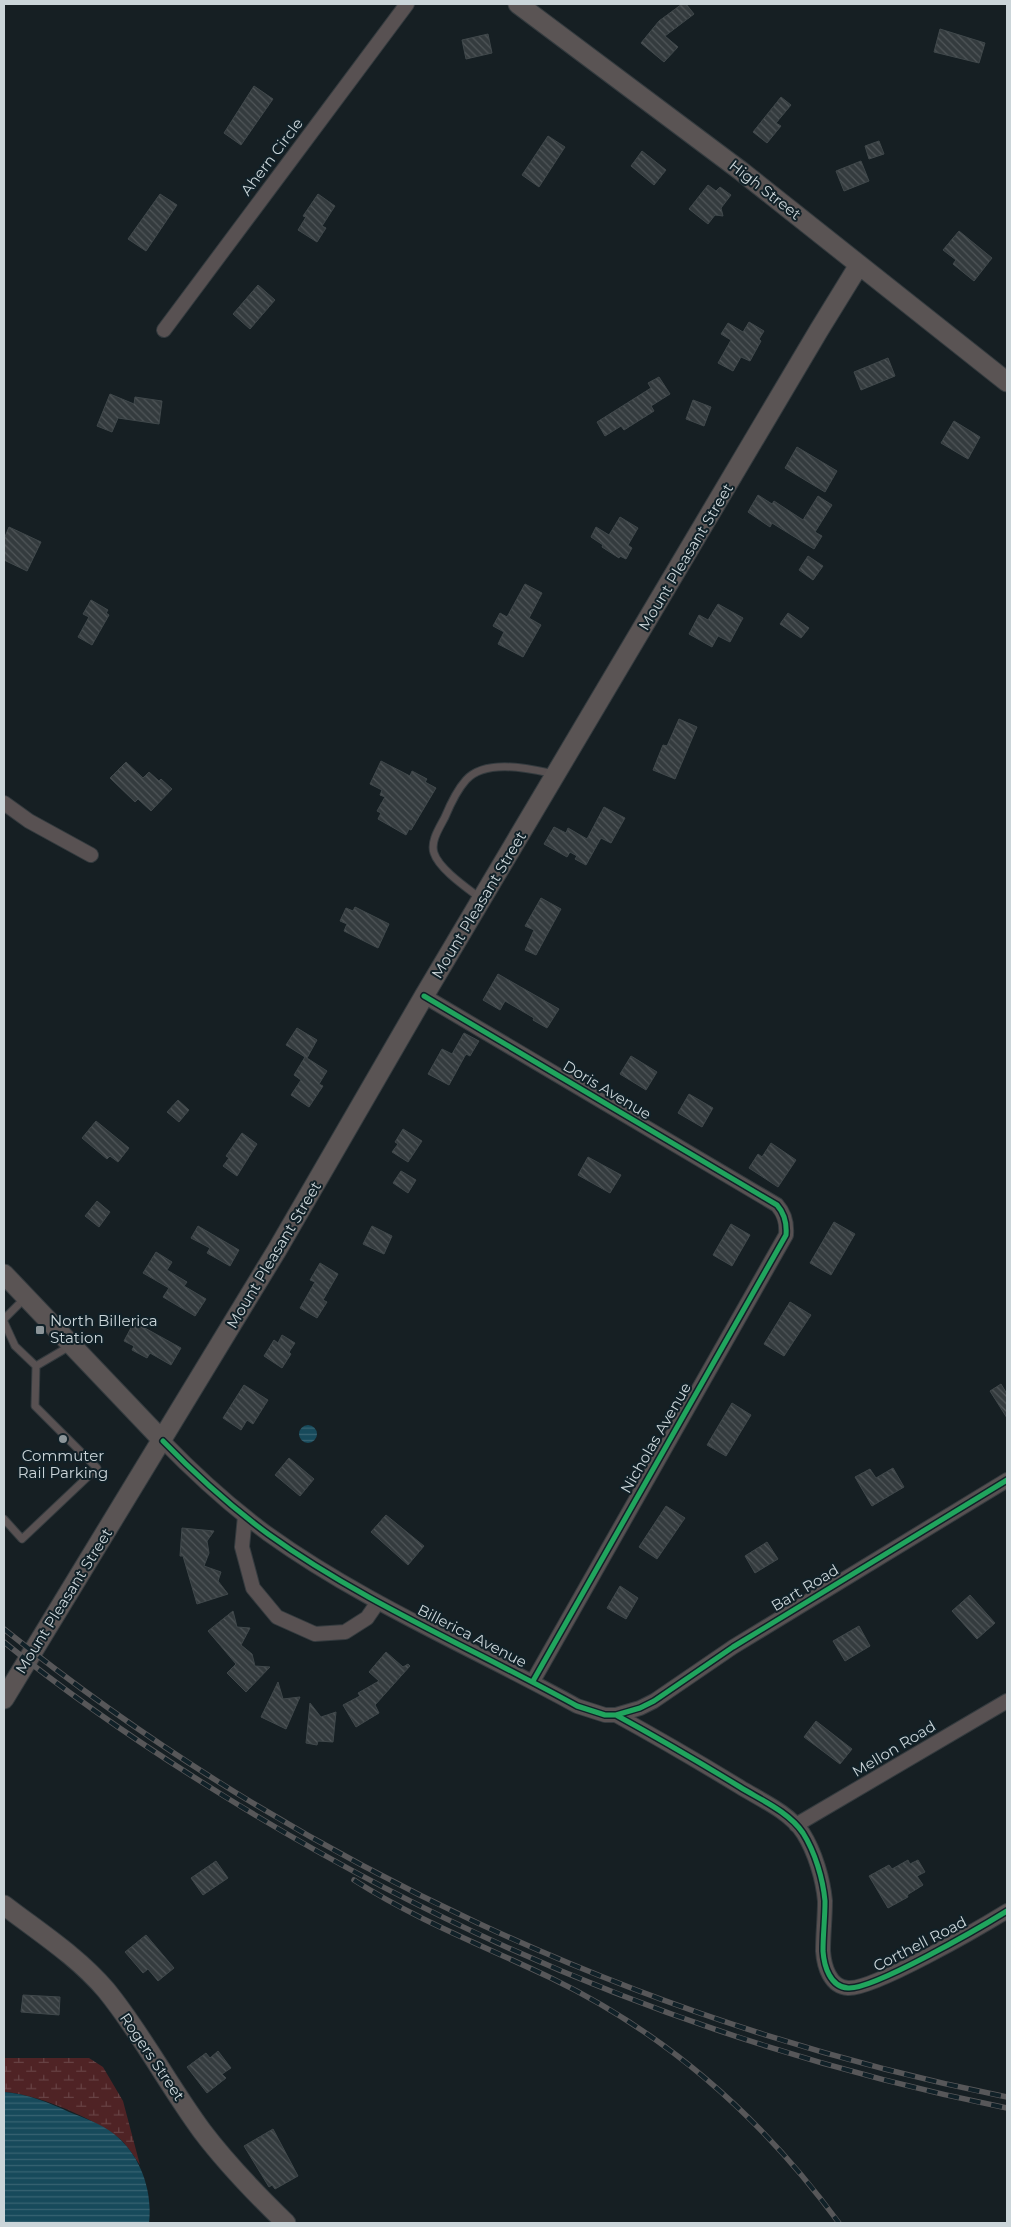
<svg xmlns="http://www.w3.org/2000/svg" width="1011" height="2227" viewBox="0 0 1011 2227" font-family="Montserrat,sans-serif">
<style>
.wetland{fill:url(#wetland-marsh)}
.water{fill:url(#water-rules)}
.building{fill:url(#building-back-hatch);stroke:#40484b}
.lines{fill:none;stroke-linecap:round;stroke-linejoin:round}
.service-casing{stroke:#343b3f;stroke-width:9}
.minor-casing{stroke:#343b3f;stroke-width:16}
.secondary-casing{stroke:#343b3f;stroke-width:21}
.service{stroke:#585152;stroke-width:7}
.minor{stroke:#585152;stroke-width:14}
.secondary{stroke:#5a5454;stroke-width:19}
.rail-casing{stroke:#575759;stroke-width:5.5}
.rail{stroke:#112128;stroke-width:4;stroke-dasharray:11;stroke-linecap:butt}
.cycleway-casing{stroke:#112128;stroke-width:8}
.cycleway{stroke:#20a55d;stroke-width:5}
.poi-dot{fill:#8c9599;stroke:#112128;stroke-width:2}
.labels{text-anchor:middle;stroke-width:4;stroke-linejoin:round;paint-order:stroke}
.street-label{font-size:15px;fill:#cbd5d9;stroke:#112128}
.poi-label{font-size:15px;fill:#cbd5d9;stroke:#112128;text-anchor:start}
</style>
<defs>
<pattern id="wetland-marsh" width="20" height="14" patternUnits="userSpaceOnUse" patternTransform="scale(1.25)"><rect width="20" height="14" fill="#4f2325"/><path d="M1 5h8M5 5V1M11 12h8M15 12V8" fill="none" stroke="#674244"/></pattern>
<pattern id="water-rules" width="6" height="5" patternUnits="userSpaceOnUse" patternTransform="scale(1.25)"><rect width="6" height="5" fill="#174a5b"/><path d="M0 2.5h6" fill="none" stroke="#376372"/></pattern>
<pattern id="building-back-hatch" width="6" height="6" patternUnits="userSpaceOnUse" patternTransform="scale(1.25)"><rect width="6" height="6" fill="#343b3e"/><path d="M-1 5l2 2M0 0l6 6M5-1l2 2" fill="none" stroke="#505659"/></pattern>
</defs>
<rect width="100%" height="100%" fill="#161f23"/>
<path class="wetland" d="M 4,2058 L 89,2058 L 103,2067 L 123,2101 L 140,2165 C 132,2153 124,2140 112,2133 C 85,2115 36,2094 4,2092 Z"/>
<path class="water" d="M299 1434a9 9 0 1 1 18 0a9 9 0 1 1-18 0Z
M 4,2092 C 27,2094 48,2102 69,2112 C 84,2118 102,2124 114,2134 C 140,2154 153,2191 149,2223 L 4,2223 Z"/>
<path class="building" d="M 682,4 L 686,4 L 694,14 L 665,36 L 678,47 L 664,62 L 641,43 L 659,21 Z
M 940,29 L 985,43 L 979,63 L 934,52 Z
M 488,34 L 492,53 L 466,59 L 462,40 Z
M 254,86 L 273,99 L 241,145 L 224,133 Z
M 781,97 L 791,105 L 776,123 L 781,126 L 767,143 L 753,132 Z
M 548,136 L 565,147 L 539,187 L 522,175 Z
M 879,141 L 884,154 L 869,159 L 865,146 Z
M 642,151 L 666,170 L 654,185 L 631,166 Z
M 861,161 L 869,181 L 844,191 L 836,171 Z
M 708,185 L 716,191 L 720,187 L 731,195 L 721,208 L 723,216 L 715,215 L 708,224 L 689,209 Z
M 160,194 L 177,205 L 146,251 L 128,239 Z
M 318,194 L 335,206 L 322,226 L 326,228 L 317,242 L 298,230 L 306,217 L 303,216 Z
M 959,231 L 992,258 L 974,281 L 953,264 L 956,260 L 943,250 Z
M 258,285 L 275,300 L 250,329 L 233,314 Z
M 749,322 L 764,331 L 759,339 L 761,341 L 750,361 L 741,357 L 733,371 L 718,363 L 731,340 L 721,334 L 728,323 L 743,332 Z
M 888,358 L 895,376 L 861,390 L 854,372 Z
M 659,377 L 670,394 L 651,406 L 654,411 L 624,430 L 621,426 L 605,436 L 597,422 L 651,388 L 648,383 Z
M 110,394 L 134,404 L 135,397 L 162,401 L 159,424 L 118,418 L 112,432 L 97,426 Z
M 693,400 L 711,407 L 704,426 L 686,419 Z
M 954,421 L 980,437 L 968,459 L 941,443 Z
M 797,447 L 837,471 L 825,492 L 785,468 Z
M 758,495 L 772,504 L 774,501 L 803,520 L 818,496 L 832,505 L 815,532 L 822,536 L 814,549 L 772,523 L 770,527 L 748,512 Z
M 620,517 L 638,528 L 628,545 L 632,548 L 626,559 L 620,556 L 619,558 L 602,547 L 603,545 L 591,537 L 596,527 L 609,535 Z
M 9,527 L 41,542 L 27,571 L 4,560 L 4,539 Z
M 808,556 L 823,566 L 813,580 L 799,570 Z
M 525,584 L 542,593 L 529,618 L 541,625 L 523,657 L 498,644 L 504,632 L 493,626 L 500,613 L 507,617 Z
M 91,600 L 108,610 L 106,613 L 109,615 L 92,645 L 78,637 L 89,617 L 83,614 Z
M 718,604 L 743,618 L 730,642 L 718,636 L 712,647 L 689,634 L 699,615 L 708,620 Z
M 788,613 L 809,628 L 801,638 L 780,624 Z
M 679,719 L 697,727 L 675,779 L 653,770 L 663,745 L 667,746 Z
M 381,761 L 410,776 L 412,771 L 427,779 L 425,782 L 436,788 L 411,830 L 409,829 L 406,835 L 378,819 L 381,813 L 377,811 L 385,797 L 380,795 L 382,790 L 370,784 Z
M 126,762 L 143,778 L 149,772 L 159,781 L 161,779 L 172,789 L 151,811 L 138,799 L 135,802 L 110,778 Z
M 604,807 L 625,818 L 611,843 L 601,838 L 586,865 L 575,859 L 577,856 L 570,852 L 567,857 L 544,844 L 554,827 L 566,833 L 568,828 L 587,839 Z
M 541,898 L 561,909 L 536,955 L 525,950 L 534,930 L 525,926 Z
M 355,907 L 389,924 L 378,948 L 344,931 L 347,924 L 340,921 L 346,908 L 353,911 Z
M 498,974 L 559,1009 L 547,1028 L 533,1020 L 534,1018 L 505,1001 L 500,1010 L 483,1000 Z
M 297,1028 L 317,1040 L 307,1058 L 327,1071 L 319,1084 L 323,1086 L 309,1107 L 291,1095 L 301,1080 L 294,1075 L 305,1057 L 286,1045 Z
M 464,1033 L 479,1041 L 470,1056 L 466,1054 L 449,1085 L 428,1074 L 442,1049 L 452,1054 Z
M 631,1056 L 657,1072 L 646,1090 L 620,1074 Z
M 689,1094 L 713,1108 L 702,1127 L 678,1113 Z
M 178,1100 L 189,1110 L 179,1122 L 167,1112 Z
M 96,1121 L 129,1148 L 118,1162 L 110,1156 L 107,1159 L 82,1138 Z
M 403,1129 L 422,1141 L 408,1162 L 392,1152 L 398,1144 L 395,1142 Z
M 242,1133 L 257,1144 L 237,1176 L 223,1166 L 229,1158 L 226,1156 Z
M 771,1143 L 796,1160 L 778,1187 L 749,1168 L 758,1154 L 762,1157 Z
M 588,1157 L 621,1175 L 610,1193 L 578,1175 Z
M 401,1171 L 416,1180 L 408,1193 L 393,1183 Z
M 97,1201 L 110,1212 L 99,1227 L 85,1216 Z
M 834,1222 L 855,1234 L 831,1275 L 810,1263 Z
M 731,1224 L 750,1235 L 732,1266 L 713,1255 Z
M 198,1226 L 239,1250 L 230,1266 L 207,1253 L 210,1248 L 191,1238 Z
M 372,1226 L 392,1236 L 384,1254 L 363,1244 Z
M 156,1252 L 172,1262 L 167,1270 L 187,1282 L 184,1286 L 206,1299 L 195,1316 L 163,1297 L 169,1288 L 143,1273 Z
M 320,1263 L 338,1274 L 323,1300 L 327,1302 L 317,1318 L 300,1308 L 315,1282 L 310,1280 Z
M 790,1302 L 811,1315 L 784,1356 L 764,1344 Z
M 134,1322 L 181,1348 L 171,1365 L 150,1353 L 147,1358 L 132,1350 L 134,1346 L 124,1341 Z
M 282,1335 L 295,1343 L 289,1352 L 291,1354 L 282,1368 L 264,1356 L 274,1340 L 278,1343 Z
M 1001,1384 L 1007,1394 L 1007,1418 L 990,1391 Z
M 244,1385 L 268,1400 L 253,1424 L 247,1420 L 241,1430 L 223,1418 Z
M 732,1403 L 751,1415 L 726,1456 L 707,1445 Z
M 289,1458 L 314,1479 L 300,1496 L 275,1475 Z
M 893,1468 L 904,1487 L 872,1506 L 855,1477 L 870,1469 L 876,1478 Z
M 666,1506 L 685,1518 L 657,1559 L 639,1547 Z
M 386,1515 L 424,1546 L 408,1565 L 371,1532 Z
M 182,1528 L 214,1531 L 207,1541 L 209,1553 L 204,1566 L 221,1572 L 218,1581 L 228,1594 L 197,1604 L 183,1556 L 180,1556 Z
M 767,1542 L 778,1559 L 755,1573 L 745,1556 Z
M 620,1586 L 638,1598 L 626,1619 L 607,1608 Z
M 970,1595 L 995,1623 L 977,1639 L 952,1611 Z
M 233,1611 L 237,1627 L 250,1628 L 241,1645 L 252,1654 L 255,1666 L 270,1667 L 246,1692 L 227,1673 L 236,1664 L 208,1631 Z
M 859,1626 L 870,1646 L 845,1661 L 833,1641 Z
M 386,1652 L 403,1667 L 408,1664 L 410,1666 L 375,1705 L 379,1713 L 356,1727 L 343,1705 L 360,1696 L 358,1693 L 379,1681 L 369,1672 Z
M 278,1682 L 283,1699 L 300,1697 L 286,1729 L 261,1717 Z
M 310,1703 L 321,1717 L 336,1712 L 333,1742 L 318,1741 L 317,1745 L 306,1743 Z
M 816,1721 L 852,1749 L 840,1764 L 804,1737 Z
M 908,1860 L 910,1864 L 918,1860 L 925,1872 L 917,1876 L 923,1885 L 907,1895 L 908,1897 L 888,1908 L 869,1876 L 889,1865 L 892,1869 Z
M 216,1861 L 228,1878 L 203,1895 L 191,1878 Z
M 146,1935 L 174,1968 L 158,1981 L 148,1969 L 143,1973 L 125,1952 Z
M 23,1995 L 60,1997 L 59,2015 L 21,2012 Z
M 218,2051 L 231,2068 L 222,2074 L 226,2078 L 207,2093 L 187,2067 L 206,2053 L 210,2058 Z
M 273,2129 L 298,2176 L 275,2189 L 272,2185 L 269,2187 L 244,2146 Z"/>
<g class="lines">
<defs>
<path id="service" d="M 480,898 C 467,888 439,869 434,853 C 430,841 440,827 445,817 C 450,805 457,790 466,780 C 486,758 530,769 555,774
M 4,1319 L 26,1297
M 4,1322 L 15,1346 L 36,1366 L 35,1406 L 97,1468 L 22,1539 L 4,1519
M 36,1366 L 70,1346"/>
<path id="minor" d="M 164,330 L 407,4
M 4,803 L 29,821 L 91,855
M 424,996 L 777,1205 C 785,1214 787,1223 786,1235 L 533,1681
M 163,1441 C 196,1475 230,1506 268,1534 C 364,1603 474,1649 577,1706 L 605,1715 L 616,1715 C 658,1738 699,1762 740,1787 C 761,1800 789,1812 803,1833 C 815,1852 823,1879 825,1901 C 825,1918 823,1934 823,1951 C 824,1966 830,1987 848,1988 C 873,1990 981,1927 1007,1911
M 245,1516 L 242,1547 L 253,1588 L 277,1617 L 315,1634 L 345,1632 L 367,1618 L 378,1602
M 616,1715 L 640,1708 L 654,1701 L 733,1647 L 1007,1480
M 796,1825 L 1007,1701"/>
<path id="secondary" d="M 518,4 L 741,171 L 1007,382
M 4,1274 L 163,1441
M 4,1699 L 277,1250 L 424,996 L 819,330 L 859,265
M 4,1905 C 39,1932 77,1956 106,1990 C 142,2034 168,2085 202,2131 C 227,2164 256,2194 286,2223"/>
</defs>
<use href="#service" class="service-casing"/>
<use href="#minor" class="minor-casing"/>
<use href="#secondary" class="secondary-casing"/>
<use href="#service" class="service"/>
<use href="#minor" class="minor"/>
<use href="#secondary" class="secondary"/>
<defs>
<path id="rail" d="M 4,1629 C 294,1862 643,2024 1007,2097
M 4,1642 C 74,1699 148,1749 224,1796 C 465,1946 729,2052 1007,2108
M 354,1880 C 416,1920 484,1946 551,1978 C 667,2034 763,2119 839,2223"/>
</defs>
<use href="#rail" class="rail-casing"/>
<use href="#rail" class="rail"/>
<defs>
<path id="cycleway" d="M 424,996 L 777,1205 C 785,1214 787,1223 786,1235 L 533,1681
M 163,1441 C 196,1475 230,1506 268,1534 C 364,1603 474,1649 577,1706 L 605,1715 L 616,1715 C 658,1738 699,1762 740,1787 C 761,1800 789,1812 803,1833 C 815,1852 823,1879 825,1901 C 825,1918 823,1934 823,1951 C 824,1966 830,1987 848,1988 C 873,1990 981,1927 1007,1911
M 616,1715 L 640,1708 L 654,1701 L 733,1647 L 1007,1480"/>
</defs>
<use href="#cycleway" class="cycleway-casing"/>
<use href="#cycleway" class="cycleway"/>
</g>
<g class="poi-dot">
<rect x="35" y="1325" width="10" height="10" rx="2.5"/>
<circle cx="63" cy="1439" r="5"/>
</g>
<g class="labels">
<g class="street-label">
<text transform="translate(272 157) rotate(-53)" y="5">Ahern Circle</text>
<text transform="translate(765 190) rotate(38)" y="5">High Street</text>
<text transform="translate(686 557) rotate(-59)" y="5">Mount Pleasant Street</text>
<text transform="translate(479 905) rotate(-59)" y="5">Mount Pleasant Street</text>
<text transform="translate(607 1090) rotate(31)" y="5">Doris Avenue</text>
<text transform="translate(274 1255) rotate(-59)" y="5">Mount Pleasant Street</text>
<text transform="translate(656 1438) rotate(-60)" y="5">Nicholas Avenue</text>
<text transform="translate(805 1588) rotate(-31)" y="5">Bart Road</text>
<text transform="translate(64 1601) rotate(-58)" y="5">Mount Pleasant Street</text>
<text transform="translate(472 1636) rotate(27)" y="5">Billerica Avenue</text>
<text transform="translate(894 1749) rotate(-31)" y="5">Mellon Road</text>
<text transform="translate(920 1944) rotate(-27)" y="5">Corthell Road</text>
<text transform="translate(152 2057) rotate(56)" y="5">Rogers Street</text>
</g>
<g class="poi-label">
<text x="50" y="1326">North Billerica<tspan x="50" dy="17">Station</tspan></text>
<text x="63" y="1461" text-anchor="middle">Commuter<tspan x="63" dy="17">Rail Parking</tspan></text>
</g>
</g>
<rect width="1011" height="2227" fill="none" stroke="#cbd5d9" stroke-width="10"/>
</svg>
